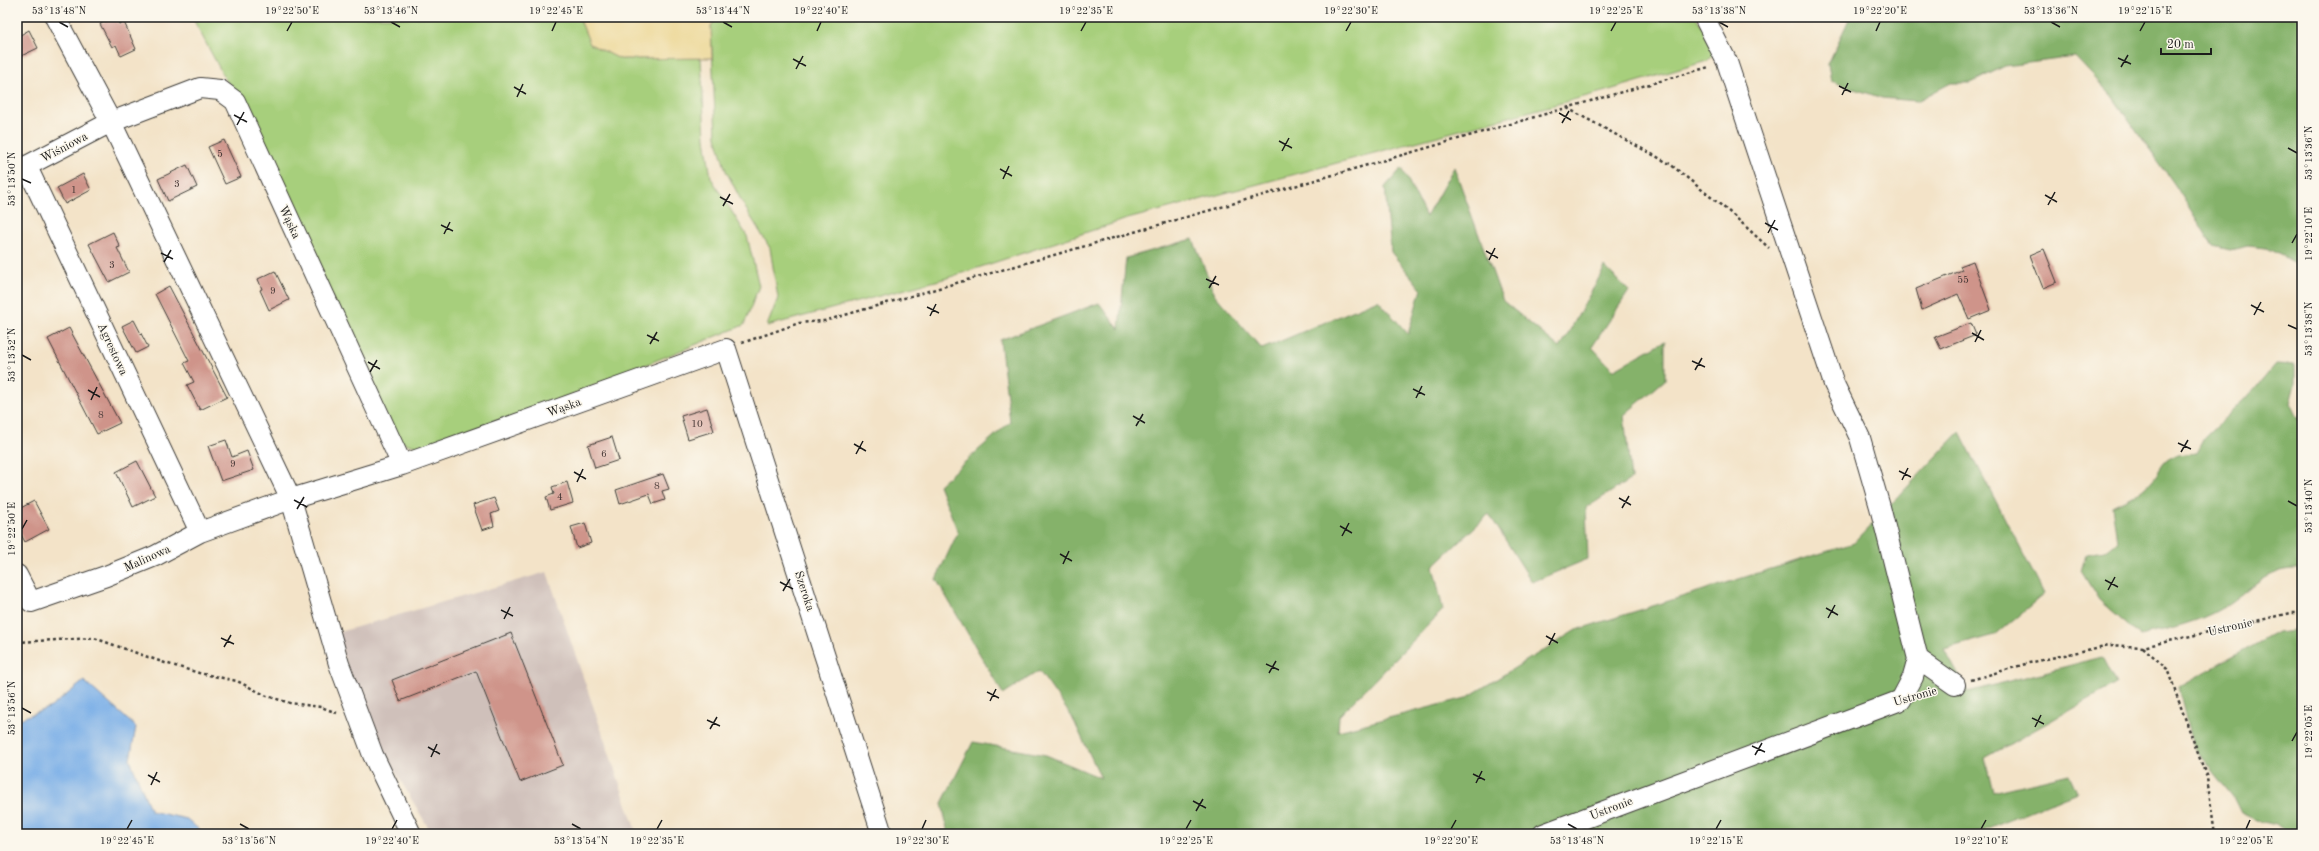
<svg xmlns="http://www.w3.org/2000/svg" width="2319" height="851" viewBox="0 0 2319 851" font-family="'Old Standard TT',serif">
<style>
.industrial{fill:#cfc0ba}
.green{fill:#a7cf7b;stroke:#62764c}
.forest{fill:#85b26b;stroke:#506744}
.sand{fill:#eeda9e;stroke:#857b5d}
.water{fill:#79aee7;stroke:#4a6582}
.building{fill:#cf948a}
.lines{fill:none;stroke-linecap:round;stroke-linejoin:round}
.minor-casing{stroke:#3c3a36;stroke-width:22}
.path{stroke:#3c3a36;stroke-width:2.5;stroke-dasharray:3 3;stroke-linecap:butt}
.minor{stroke:#fff;stroke-width:20}
.ticks{fill:none;stroke:#1c1c1c;stroke-width:1.5}
.labels{text-anchor:middle;stroke-width:3;stroke-linejoin:round;paint-order:stroke}
.number-label{font-size:10px;fill:#493a38}
.street-label{font-size:12px;fill:#1c1c1c;stroke:#fbf7ec}
.neatline{fill:none;stroke:#1c1c1c;stroke-width:1.5}
.ticks-label{font-size:10px;text-anchor:middle;fill:#1c1c1c}
</style>
<rect width="100%" height="100%" fill="#fbf7ec"/>
<filter id="ink" filterUnits="userSpaceOnUse"><feTurbulence type="fractalNoise" baseFrequency=".025" numOctaves="2"/><feDisplacementMap in="SourceGraphic" scale="8" xChannelSelector="R" yChannelSelector="G"/><feConvolveMatrix kernelMatrix="1 2 1 2 8 2 1 2 1" color-interpolation-filters="sRGB"/></filter>
<filter id="wash" filterUnits="userSpaceOnUse"><feTurbulence type="fractalNoise" baseFrequency=".012" numOctaves="4" result="noise"/><feDisplacementMap in="SourceGraphic" scale="16" xChannelSelector="R" yChannelSelector="G"/><feGaussianBlur stdDeviation="0.9" result="paint"/><feColorMatrix in="noise" values="0 0 0 0 0 0 0 0 0 0 0 0 0 0 0 0 0 1.4 0 .05"/><feComposite in="paint" operator="in"/></filter>
<g filter="url(#wash)">
<rect width="100%" height="100%" fill="#f3e3c8"/>
<path class="industrial" d="M 547,572 L 637,834 L 432,834 L 362,715 L 336,633 Z"/>
<path class="green" d="M 192,17 L 579,17 L 590,44 L 620,59 L 701,58 L 705,138 L 711,178 L 747,236 L 759,286 L 744,325 L 529,412 L 422,448 L 397,441 L 273,168 Z
M 717,17 L 1696,17 L 1718,50 L 1707,61 L 1606,91 L 1124,220 L 947,278 L 767,326 L 778,298 L 770,248 L 743,204 L 726,171 L 716,137 L 711,26 Z"/>
<path class="forest" d="M 1850,17 L 2302,17 L 2302,266 L 2266,248 L 2248,246 L 2230,250 L 2213,246 L 2175,185 L 2112,96 L 2075,57 L 2005,66 L 1971,83 L 1951,83 L 1917,101 L 1882,98 L 1831,81 L 1828,64 Z
M 1454,167 L 1503,301 L 1560,348 L 1605,267 L 1629,291 L 1592,347 L 1613,370 L 1665,341 L 1665,380 L 1624,415 L 1631,479 L 1586,508 L 1588,559 L 1532,582 L 1489,514 L 1433,566 L 1443,610 L 1339,716 L 1338,731 L 1466,698 L 1576,630 L 1854,543 L 1960,432 L 2044,594 L 1995,635 L 1944,649 L 1968,692 L 2102,657 L 2116,684 L 1985,758 L 1993,792 L 2069,774 L 2077,792 L 1973,834 L 948,834 L 942,803 L 973,742 L 1046,755 L 1101,778 L 1072,717 L 1039,671 L 1003,694 L 936,579 L 958,532 L 939,485 L 1010,422 L 1000,340 L 1099,303 L 1119,329 L 1126,258 L 1193,239 L 1215,295 L 1262,349 L 1378,300 L 1408,334 L 1421,289 L 1391,252 L 1385,187 L 1402,168 L 1426,217 Z
M 2276,364 L 2295,365 L 2295,384 L 2290,403 L 2298,420 L 2302,412 L 2302,569 C 2263,567 2254,589 2224,607 C 2198,623 2169,628 2140,636 L 2099,600 L 2081,571 L 2086,554 L 2104,551 L 2117,541 L 2112,506 C 2122,501 2134,496 2143,489 C 2169,468 2154,455 2196,453 L 2204,438 L 2254,390 Z
M 2302,629 L 2302,834 L 2290,834 L 2275,825 L 2258,821 L 2241,813 L 2233,797 L 2193,747 L 2178,687 L 2278,632 Z"/>
<path class="sand" d="M 579,17 L 717,17 L 711,26 L 712,58 L 620,59 L 590,44 Z"/>
<path class="water" d="M 84,681 L 136,727 L 130,760 L 151,811 L 187,819 L 204,834 L 17,834 L 17,720 L 51,707 Z"/>
<g id="blocks">
<path class="building" d="M 114,17 L 119,24 L 124,22 L 136,49 L 121,56 L 116,45 L 112,47 L 100,24 Z
M 29,30 L 38,48 L 17,58 L 17,37 Z
M 224,140 L 241,177 L 225,184 L 208,147 Z
M 187,165 L 197,187 L 168,201 L 158,179 Z
M 83,174 L 91,190 L 65,204 L 57,188 Z
M 113,232 L 120,247 L 117,248 L 129,272 L 109,282 L 89,244 Z
M 2044,249 L 2057,282 L 2043,288 L 2030,255 Z
M 1973,261 L 1991,310 L 1969,319 L 1958,294 L 1922,310 L 1916,289 L 1962,270 L 1960,266 Z
M 275,271 L 289,300 L 269,310 L 260,290 L 262,289 L 258,279 Z
M 169,286 L 227,397 L 200,410 L 187,385 L 194,382 L 184,363 L 189,361 L 155,294 Z
M 134,320 L 148,347 L 136,353 L 122,326 Z
M 1971,323 L 1976,335 L 1941,349 L 1935,337 Z
M 69,328 L 120,423 L 97,434 L 48,339 Z
M 707,408 L 714,431 L 688,439 L 681,416 Z
M 612,437 L 619,460 L 595,468 L 588,445 Z
M 226,440 L 232,457 L 247,451 L 254,470 L 221,481 L 208,446 Z
M 137,461 L 155,496 L 133,507 L 116,472 Z
M 663,474 L 669,489 L 662,491 L 665,500 L 653,504 L 649,494 L 620,504 L 616,490 Z
M 567,482 L 573,503 L 550,510 L 546,497 L 554,494 L 552,487 Z
M 494,498 L 499,511 L 491,514 L 494,526 L 482,530 L 473,505 Z
M 34,501 L 49,529 L 25,542 L 17,527 L 17,510 Z
M 585,523 L 591,543 L 577,548 L 571,527 Z
M 511,633 L 563,765 L 520,782 L 476,671 L 400,701 L 392,680 Z"/>
</g>
</g>
<g filter="url(#ink)">
<use href="#blocks" fill-opacity="0" stroke="#3c3a36" stroke-width="1"/>
<g class="lines">
<defs>
<path id="minor" d="M 55,17 L 111,122 L 291,499 L 402,465 L 726,349 L 882,834
M 27,167 L 200,532
M 17,171 L 111,122 L 200,88 L 220,90 L 235,101 L 402,465
M 17,575 L 31,602 L 106,576 L 155,556 L 200,532 L 291,499 L 339,664 L 373,755 L 411,834
M 1918,659 L 1955,685
M 1543,834 L 1901,700 L 1913,677 L 1918,659 L 1880,507 L 1860,438 L 1834,384 L 1727,62 L 1704,17"/>
</defs>
<use href="#minor" class="minor-casing"/>
<path class="path" d="M 1567,108 L 1670,164 L 1733,215 L 1769,248
M 742,343 L 799,323 L 824,321 L 1709,67
M 17,642 L 94,638 L 165,663 L 199,673 L 237,681 L 267,696 L 290,703 L 321,707 L 337,713
M 2143,647 L 2167,669 L 2207,778 L 2215,834
M 1971,680 L 2029,663 L 2109,645 L 2143,647 L 2291,613 L 2302,613"/>
<use href="#minor" class="minor"/>
</g>
</g>
<path class="ticks" d="M 59,22 L 68,27M 391,22 L 400,27M 723,22 L 732,27M 1719,22 L 1728,27M 2051,22 L 2060,27M 287,31 L 292,22M 552,31 L 556,22M 817,31 L 821,22M 1081,31 L 1086,22M 1346,31 L 1351,22M 1611,31 L 1616,22M 1876,31 L 1880,22M 2140,31 L 2145,22M 2118,58 L 2131,64M 793,59 L 806,66M 2121,67 L 2128,55M 796,69 L 803,56M 1839,86 L 1851,92M 514,87 L 526,94M 1842,95 L 1848,83M 517,97 L 523,84M 1559,113 L 1571,120M 234,115 L 247,122M 1562,123 L 1569,111M 237,125 L 244,112M 1279,141 L 1292,148M 2288,148 L 2297,153M 1282,151 L 1289,138M 1000,169 L 1012,176M 22,179 L 31,183M 1003,179 L 1009,166M 2045,195 L 2057,202M 720,197 L 733,204M 2048,205 L 2055,192M 723,206 L 730,194M 1765,223 L 1778,230M 441,225 L 453,231M 1768,233 L 1775,220M 444,234 L 450,222M 2292,243 L 2297,234M 1486,251 L 1498,258M 161,253 L 173,259M 1489,260 L 1495,248M 164,262 L 171,250M 1206,279 L 1219,285M 1209,288 L 1216,276M 2251,305 L 2264,312M 927,307 L 939,313M 2254,315 L 2261,302M 930,316 L 936,304M 2288,325 L 2297,329M 1972,333 L 1984,340M 647,335 L 659,341M 1975,342 L 1981,330M 650,344 L 657,332M 22,355 L 31,360M 1692,361 L 1705,367M 368,362 L 380,369M 1695,370 L 1702,358M 370,372 L 377,360M 1413,389 L 1425,395M 88,390 L 100,397M 1416,398 L 1422,386M 91,400 L 97,387M 1133,416 L 1145,423M 1136,426 L 1143,414M 2178,443 L 2191,449M 854,444 L 866,451M 2181,452 L 2188,440M 856,454 L 863,441M 1899,471 L 1911,477M 574,472 L 586,479M 1902,480 L 1908,468M 577,482 L 583,469M 1619,498 L 1631,505M 294,500 L 307,507M 2288,501 L 2297,506M 1622,508 L 1629,496M 297,509 L 304,497M 1340,526 L 1352,533M 22,529 L 27,520M 1342,536 L 1349,523M 1060,554 L 1072,561M 1063,564 L 1069,551M 2105,580 L 2118,587M 780,582 L 793,589M 2108,590 L 2115,577M 783,591 L 790,579M 1826,608 L 1838,615M 501,610 L 513,616M 1828,618 L 1835,605M 504,619 L 510,607M 1546,636 L 1558,643M 221,638 L 234,644M 1549,645 L 1555,633M 224,647 L 231,635M 1266,664 L 1279,670M 1269,673 L 1276,661M 987,692 L 999,698M 990,701 L 996,689M 22,708 L 31,713M 2032,718 L 2044,724M 707,720 L 720,726M 2035,727 L 2041,715M 710,729 L 717,717M 2292,741 L 2297,732M 1752,746 L 1765,752M 428,747 L 440,754M 1755,755 L 1762,743M 431,757 L 437,744M 1473,774 L 1485,780M 148,775 L 160,782M 1476,783 L 1482,771M 151,785 L 157,772M 1193,801 L 1206,808M 1196,811 L 1203,799M 240,824 L 249,829M 572,824 L 581,829M 1568,824 L 1577,829M 127,829 L 132,820M 392,829 L 397,820M 657,829 L 662,820M 922,829 L 926,820M 1186,829 L 1191,820M 1451,829 L 1456,820M 1716,829 L 1721,820M 1981,829 L 1986,820M 2246,829 L 2250,820"/>
<g class="labels">
<g class="number-label">
<text x="220" y="157">5</text>
<text x="177" y="187">3</text>
<text x="74" y="193">1</text>
<text x="112" y="268">3</text>
<text x="1963" y="283">55</text>
<text x="273" y="294">9</text>
<text x="101" y="418">8</text>
<text x="697" y="427">10</text>
<text x="604" y="457">6</text>
<text x="233" y="467">9</text>
<text x="657" y="489">8</text>
<text x="560" y="500">4</text>
</g>
<g class="street-label">
<text transform="translate(64 147) rotate(-28)" y="4">Wiśniowa</text>
<text transform="translate(290 222) rotate(65)" y="4">Wąska</text>
<text transform="translate(113 349) rotate(65)" y="4">Agrestowa</text>
<text transform="translate(564 407) rotate(-20)" y="4">Wąska</text>
<text transform="translate(147 558) rotate(-24)" y="4">Malinowa</text>
<text transform="translate(805 591) rotate(72)" y="4">Szeroka</text>
<text transform="translate(2230 627) rotate(-13)" y="4">Ustronie</text>
<text transform="translate(1915 696) rotate(-16)" y="4">Ustronie</text>
<text transform="translate(1611 808) rotate(-21)" y="4">Ustronie</text>
</g>
</g>
<rect width="2319" height="851" fill="none" stroke="#fbf7ec" stroke-width="44"/>
<path d="M2161 48v6h50v-6" fill="none" stroke="#1c1c1c" stroke-width="2"/>
<text x="2167" y="48" font-size="12" fill="#1c1c1c" stroke="#fbf7ec" stroke-width="3" paint-order="stroke">20 m</text>
<rect x="22" y="22" width="2275" height="807" class="neatline"/>
<g class="ticks-label">
<text x="59" y="14">53°13'48"N</text>
<text x="292" y="14">19°22'50"E</text>
<text x="391" y="14">53°13'46"N</text>
<text x="556" y="14">19°22'45"E</text>
<text x="723" y="14">53°13'44"N</text>
<text x="821" y="14">19°22'40"E</text>
<text x="1086" y="14">19°22'35"E</text>
<text x="1351" y="14">19°22'30"E</text>
<text x="1616" y="14">19°22'25"E</text>
<text x="1719" y="14">53°13'38"N</text>
<text x="1880" y="14">19°22'20"E</text>
<text x="2051" y="14">53°13'36"N</text>
<text x="2145" y="14">19°22'15"E</text>
<text transform="translate(2308 153) rotate(-90)" y="4">53°13'36"N</text>
<text transform="translate(11 179) rotate(-90)" y="4">53°13'50"N</text>
<text transform="translate(2308 234) rotate(-90)" y="4">19°22'10"E</text>
<text transform="translate(2308 329) rotate(-90)" y="4">53°13'38"N</text>
<text transform="translate(11 355) rotate(-90)" y="4">53°13'52"N</text>
<text transform="translate(2308 506) rotate(-90)" y="4">53°13'40"N</text>
<text transform="translate(11 529) rotate(-90)" y="4">19°22'50"E</text>
<text transform="translate(11 708) rotate(-90)" y="4">53°13'56"N</text>
<text transform="translate(2308 732) rotate(-90)" y="4">19°22'05"E</text>
<text x="127" y="844">19°22'45"E</text>
<text x="249" y="844">53°13'56"N</text>
<text x="392" y="844">19°22'40"E</text>
<text x="581" y="844">53°13'54"N</text>
<text x="657" y="844">19°22'35"E</text>
<text x="922" y="844">19°22'30"E</text>
<text x="1186" y="844">19°22'25"E</text>
<text x="1451" y="844">19°22'20"E</text>
<text x="1577" y="844">53°13'48"N</text>
<text x="1716" y="844">19°22'15"E</text>
<text x="1981" y="844">19°22'10"E</text>
<text x="2246" y="844">19°22'05"E</text>
</g>
</svg>
